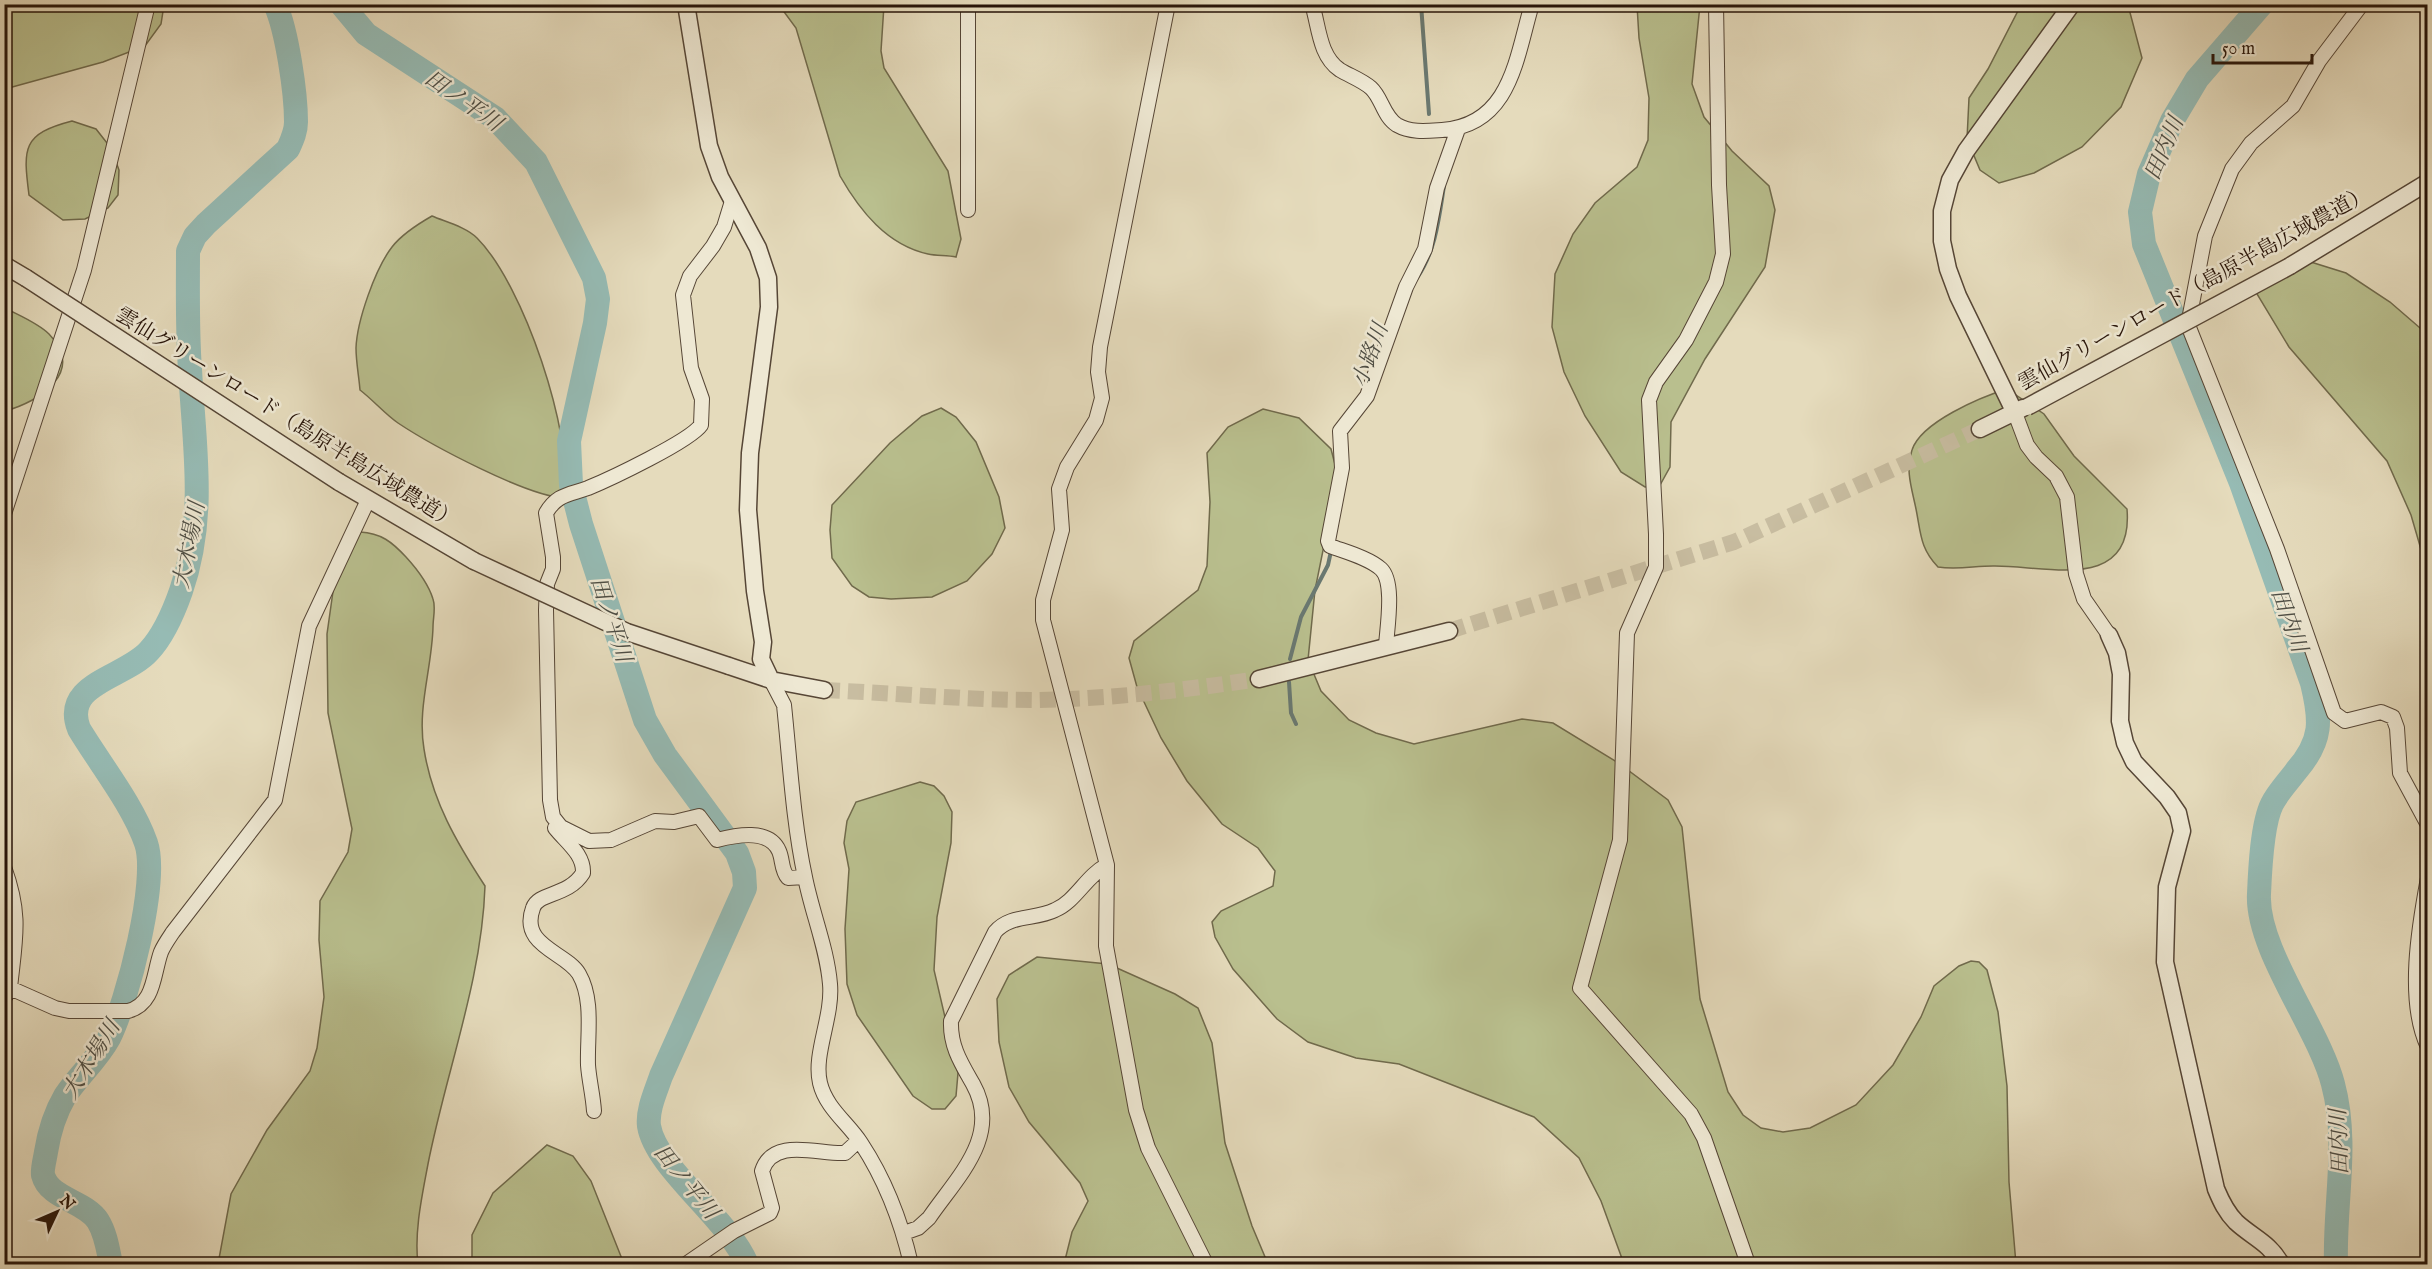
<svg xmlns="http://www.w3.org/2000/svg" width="2432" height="1269" viewBox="0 0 2432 1269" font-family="'IM FELL English','Noto Serif JP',serif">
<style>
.green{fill:#b9bf8e;stroke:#706a4c;stroke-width:1.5}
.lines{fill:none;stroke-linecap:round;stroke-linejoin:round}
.stream{stroke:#6a7870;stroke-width:4}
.river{stroke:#96bbb4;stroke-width:24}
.tertiary-tunnel{stroke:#c8bda1;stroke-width:16;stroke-dasharray:16 8;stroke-linecap:butt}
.minor-casing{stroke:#564636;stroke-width:16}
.tertiary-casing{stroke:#564636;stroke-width:19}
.minor{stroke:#eee8d3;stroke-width:14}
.tertiary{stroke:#eee8d3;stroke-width:16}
.tertiary-bridge-casing{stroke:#564636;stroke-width:19;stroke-linecap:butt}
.tertiary-bridge{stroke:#eee8d3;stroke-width:16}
.labels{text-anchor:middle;stroke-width:5;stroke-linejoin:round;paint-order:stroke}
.street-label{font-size:21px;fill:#271409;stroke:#eee8d3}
.water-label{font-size:22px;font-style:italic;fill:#4e4e45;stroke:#eee8d3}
</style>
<rect width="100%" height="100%" fill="#e5dbbc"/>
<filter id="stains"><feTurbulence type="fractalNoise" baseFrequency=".00333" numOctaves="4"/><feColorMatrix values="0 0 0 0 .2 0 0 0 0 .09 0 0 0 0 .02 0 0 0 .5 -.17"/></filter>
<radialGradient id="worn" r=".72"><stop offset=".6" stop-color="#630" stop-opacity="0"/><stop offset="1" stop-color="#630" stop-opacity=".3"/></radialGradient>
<path class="green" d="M 5,5 L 164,5 L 161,24 L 145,46 L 103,62 L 5,89 Z
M 779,5 L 884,5 L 881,51 L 884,68 L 948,171 L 961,239 L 956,257 C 947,255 937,256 928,254 C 887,245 860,211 840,176 L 796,28 Z
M 1637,5 L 1700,5 L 1692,84 L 1704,117 L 1732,151 L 1769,186 L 1775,210 L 1765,267 L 1705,359 L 1671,422 L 1670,467 L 1660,485 L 1645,487 L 1621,472 L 1585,416 L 1564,372 L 1552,327 L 1555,274 L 1573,234 L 1595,203 L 1637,167 L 1648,140 L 1649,98 L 1639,38 Z
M 2021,5 L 2128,5 L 2142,58 L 2121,107 L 2082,147 L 2034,173 L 1999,183 L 1980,170 L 1967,139 L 1969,98 L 1988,69 Z
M 72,121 L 96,129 L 111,148 L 119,170 L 118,195 L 108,208 L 85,219 L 63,220 L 29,195 C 23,148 22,134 72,121 Z
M 432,216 C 446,222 466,227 477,238 C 524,285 573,433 565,498 C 528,497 431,445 398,423 C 385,414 373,400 360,390 C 359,377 356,362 356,348 C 357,321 375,269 392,247 C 402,234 418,224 432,216 Z
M 2298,258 L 2346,273 L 2390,302 L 2427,334 L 2427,570 L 2411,515 L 2387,461 L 2289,347 L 2254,289 C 2264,268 2277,264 2298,258 Z
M 5,308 C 18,315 38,323 49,334 C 86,372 39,402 5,411 Z
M 2007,389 L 2044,414 L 2074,456 L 2127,509 C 2134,594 2045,565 1993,566 C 1974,566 1957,570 1938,567 C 1920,548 1921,534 1916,509 C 1912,489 1905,470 1912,450 C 1921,422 1981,397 2007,389 Z
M 941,408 L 956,417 L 976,442 L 999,497 L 1005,528 L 992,554 L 967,581 L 932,597 L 891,599 L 869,597 L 852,586 L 832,558 L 830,530 L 832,505 L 890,443 L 922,416 Z
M 1263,409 L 1299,418 L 1331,449 L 1338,476 L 1315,590 L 1308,660 L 1321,691 L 1349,720 L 1376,733 L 1414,744 L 1522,719 L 1553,723 L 1617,762 L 1668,800 L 1682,827 L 1700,999 L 1728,1092 L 1743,1115 L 1761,1128 L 1783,1132 L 1810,1128 L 1856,1105 L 1893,1065 L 1921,1017 L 1934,986 L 1959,966 L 1971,961 L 1979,962 L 1987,970 L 1998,1012 L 2007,1086 L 2009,1182 L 2016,1264 L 1624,1264 L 1601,1201 L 1579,1158 L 1534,1117 L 1399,1064 L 1356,1058 L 1308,1042 L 1277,1019 L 1233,969 L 1215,937 L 1212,922 L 1221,911 L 1273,886 L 1275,871 L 1258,848 L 1222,824 L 1187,781 L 1161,738 L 1137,687 L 1129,658 L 1134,641 L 1198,590 L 1207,566 L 1210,502 L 1207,453 L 1228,427 Z
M 360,532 C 381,533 392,542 406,557 C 417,569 428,583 433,599 C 436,607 433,618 433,627 C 432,668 417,708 424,749 C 432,801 457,843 485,886 C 482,980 446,1072 428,1164 C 422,1196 414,1232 418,1264 L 218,1264 L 231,1194 L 267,1130 L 310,1071 L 317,1048 L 324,997 L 319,940 L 320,901 L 348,852 L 352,829 L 328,713 L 327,634 L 338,556 Z
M 920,782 L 934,786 L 944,796 L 952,812 L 951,843 L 937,917 L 934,970 L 958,1073 L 956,1096 L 945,1109 L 932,1109 L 913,1096 L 857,1015 L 847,984 L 845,929 L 849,869 L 844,843 L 847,821 L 856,802 Z
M 1037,957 L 1108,964 L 1175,994 L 1198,1008 L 1212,1043 L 1225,1143 L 1252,1226 L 1268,1264 L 1064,1264 L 1072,1232 L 1088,1201 L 1080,1183 L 1029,1122 L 1009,1087 L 999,1042 L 997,999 L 1009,975 Z
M 547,1145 L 573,1156 L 591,1181 L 624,1264 L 472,1264 L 472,1235 L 493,1193 Z"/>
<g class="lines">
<path class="stream" d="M 1421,4 L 1429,114
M 1417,278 C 1436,250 1439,218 1444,186
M 1290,659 L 1301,617 L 1328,565 L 1331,551
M 1289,682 L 1291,713 L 1296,724"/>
<path class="river" d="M 341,4 L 366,34 L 495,118 L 536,162 L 594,278 L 598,299 L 595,323 L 569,441 L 571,485 L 581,524 L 645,720 L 665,755 L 737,853 L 744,872 L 745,888 L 661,1076 C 656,1091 647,1110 649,1126 C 656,1168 727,1217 747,1264
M 2262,4 L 2197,79 L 2172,121 L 2149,174 L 2140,212 L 2144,244 L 2241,483 L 2312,683 C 2321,720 2323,740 2296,771 C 2288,782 2278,792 2272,804 C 2262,824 2260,870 2259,894 C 2256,949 2319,1029 2333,1084 C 2349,1144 2334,1203 2336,1264
M 111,1264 C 108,1250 106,1234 98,1221 C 86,1201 49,1199 43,1175 C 42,1169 45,1159 46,1152 C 49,1133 55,1113 65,1096 C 78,1076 97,1060 109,1038 C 127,1003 159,880 146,843 C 133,805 100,764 79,729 C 61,683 125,678 149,651 C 164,635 174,611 181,591 C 207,516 194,446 190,369 C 187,330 188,290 188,251 L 195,236 L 206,224 L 288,149 C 292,140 296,132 296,122 C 296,93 287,30 275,4"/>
<path class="tertiary-tunnel" d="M 1449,631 L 1734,542 L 1980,429
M 824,690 C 894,693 965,700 1035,700 C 1111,699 1184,690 1259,679"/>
<defs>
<path id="minor" d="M 968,4 L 968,210
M 1168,4 L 1100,347 L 1098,372 L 1102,398 L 1096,420 L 1067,467 L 1059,489 L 1062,530 L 1043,600 L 1043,620 L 1107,865 L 1106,946 L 1136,1110 L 1148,1148 L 1206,1264
M 1312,4 C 1319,26 1319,56 1340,70 C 1350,76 1362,80 1371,88 C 1382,98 1383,116 1397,125 C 1411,133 1427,131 1442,130 C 1511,125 1516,58 1532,4
M 1716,4 L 1719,185 L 1723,254 L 1716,282 L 1686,340 L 1656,382 L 1649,400 L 1656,534 L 1656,567 L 1627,633 L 1620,840 L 1580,988 L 1691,1114 L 1704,1138 L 1748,1264
M 2362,4 L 2319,61 L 2293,106 L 2251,143 L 2232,169 L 2205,236 L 2188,325 L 2277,549 L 2334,713 L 2345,721 L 2381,712 L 2393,717 L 2397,728 L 2400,773 L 2428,825
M 732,201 L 724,227 L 713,246 L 690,276 L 683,295 L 691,368 L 702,399 L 701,425 C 690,441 610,479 588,488 C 569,495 557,494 546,513 L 553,557 L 553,569 L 547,584 L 546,610 L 550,800 L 553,817 L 561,827 L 589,841 L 611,840 L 655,821 L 674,822 L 699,816 L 717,840 C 736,835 769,828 779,851 C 783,860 781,870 788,878 L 805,877
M 2015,413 L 2027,445 L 2036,457 L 2056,476 L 2067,497 L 2076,574 L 2084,599 L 2109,635
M 4,514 L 84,270 L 148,4
M 1386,646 C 1387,628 1395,582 1381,569 C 1369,558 1346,552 1330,546 L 1328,541 L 1342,468 L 1340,431 L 1367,396 L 1406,287 L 1425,249 L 1437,188 L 1458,129
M 771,680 L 784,705 C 790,762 793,821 805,877 C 812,913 827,948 830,984 C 833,1017 813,1054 820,1083 C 826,1108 848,1123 861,1143 C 886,1181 901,1221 911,1264
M 555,828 C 566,842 584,854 583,873 C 568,897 538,892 533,908 C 519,946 566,952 579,974 C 594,1000 587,1036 588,1065 C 589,1080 593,1095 594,1111
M 4,867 C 22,916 15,939 10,988 L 4,999
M 2428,878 C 2419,926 2406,1001 2428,1047
M 10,988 L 55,1008 L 69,1011 L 128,1011 C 155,1004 153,974 161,952 C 164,945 169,938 173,932 L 275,800 L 309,626 L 368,500
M 904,1233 L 918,1228 L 929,1218 C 957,1177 1002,1136 973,1084 C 961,1063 950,1046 951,1021 L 995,932 C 1010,914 1035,920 1055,910 C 1076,901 1086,876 1107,865
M 686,1264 L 734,1231 L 770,1213 L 772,1208 L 762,1171 C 773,1136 820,1155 845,1153 L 859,1140"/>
<path id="tertiary" d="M 686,4 L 709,146 L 720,177 L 758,248 L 768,278 L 769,307 L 750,453 L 748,510 L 755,591 L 763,642 L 761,659 L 771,680
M 4,265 L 26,278
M 2290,266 L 2428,182
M 2015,413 L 1958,296 L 1948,269 L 1942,241 L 1942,211 L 1950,180 L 1966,151 L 2072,4
M 1980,429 L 2023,408
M 339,482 L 474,561
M 2109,635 L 2117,653 L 2121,674 L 2120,721 L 2125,743 L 2134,762 L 2167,797 L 2178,813 L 2182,831 L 2167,887 L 2165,962 L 2216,1189 C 2221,1201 2226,1212 2236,1222 C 2252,1237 2270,1243 2281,1264
M 729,666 L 771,680 L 824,690
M 1259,679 L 1449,631"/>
</defs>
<use href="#minor" class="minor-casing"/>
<use href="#tertiary" class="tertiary-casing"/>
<use href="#minor" class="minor"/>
<use href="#tertiary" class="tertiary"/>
<defs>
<path id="tertiary-bridge" d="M 26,278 L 339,482
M 2027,407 L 2290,266
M 474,561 L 627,632 L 729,666"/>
</defs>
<use href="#tertiary-bridge" class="tertiary-bridge-casing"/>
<use href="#tertiary-bridge" class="tertiary-bridge"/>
</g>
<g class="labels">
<g class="street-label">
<text transform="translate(2194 288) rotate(-29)" y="7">雲仙グリーンロード（島原半島広域農道）</text>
<text transform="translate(287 418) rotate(32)" y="7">雲仙グリーンロード（島原半島広域農道）</text>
</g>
<g class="water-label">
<text transform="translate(464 100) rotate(35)" y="8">田ノ平川</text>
<text transform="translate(2163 148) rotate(-67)" y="8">田内川</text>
<text transform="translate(1369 355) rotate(-70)" y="8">小路川</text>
<text transform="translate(188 545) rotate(-79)" y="8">大木場川</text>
<text transform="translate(612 619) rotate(72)" y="8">田ノ平川</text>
<text transform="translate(2290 620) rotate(70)" y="8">田内川</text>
<text transform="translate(90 1059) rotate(-58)" y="8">大木場川</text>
<text transform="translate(2338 1142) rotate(-92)" y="8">田内川</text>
<text transform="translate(687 1181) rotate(51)" y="8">田ノ平川</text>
</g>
</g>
<rect width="2432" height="1269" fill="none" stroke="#e5dbbc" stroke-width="24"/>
<rect x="6" y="6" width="2420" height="1257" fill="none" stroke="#271409" stroke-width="3"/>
<rect x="12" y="12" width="2408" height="1245" fill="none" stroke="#271409" stroke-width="1.5"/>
<g transform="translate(57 1212) rotate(46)" stroke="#eee8d3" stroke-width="4.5" paint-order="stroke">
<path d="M0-4.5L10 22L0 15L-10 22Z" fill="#271409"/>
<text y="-9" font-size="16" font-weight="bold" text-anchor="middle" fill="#271409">N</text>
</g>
<path d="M2213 54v9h99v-9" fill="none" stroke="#271409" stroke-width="3"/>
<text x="2222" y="54" font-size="18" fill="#271409" stroke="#eee8d3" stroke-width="4.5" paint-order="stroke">50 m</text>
<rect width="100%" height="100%" filter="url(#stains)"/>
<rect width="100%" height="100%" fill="url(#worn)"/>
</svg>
